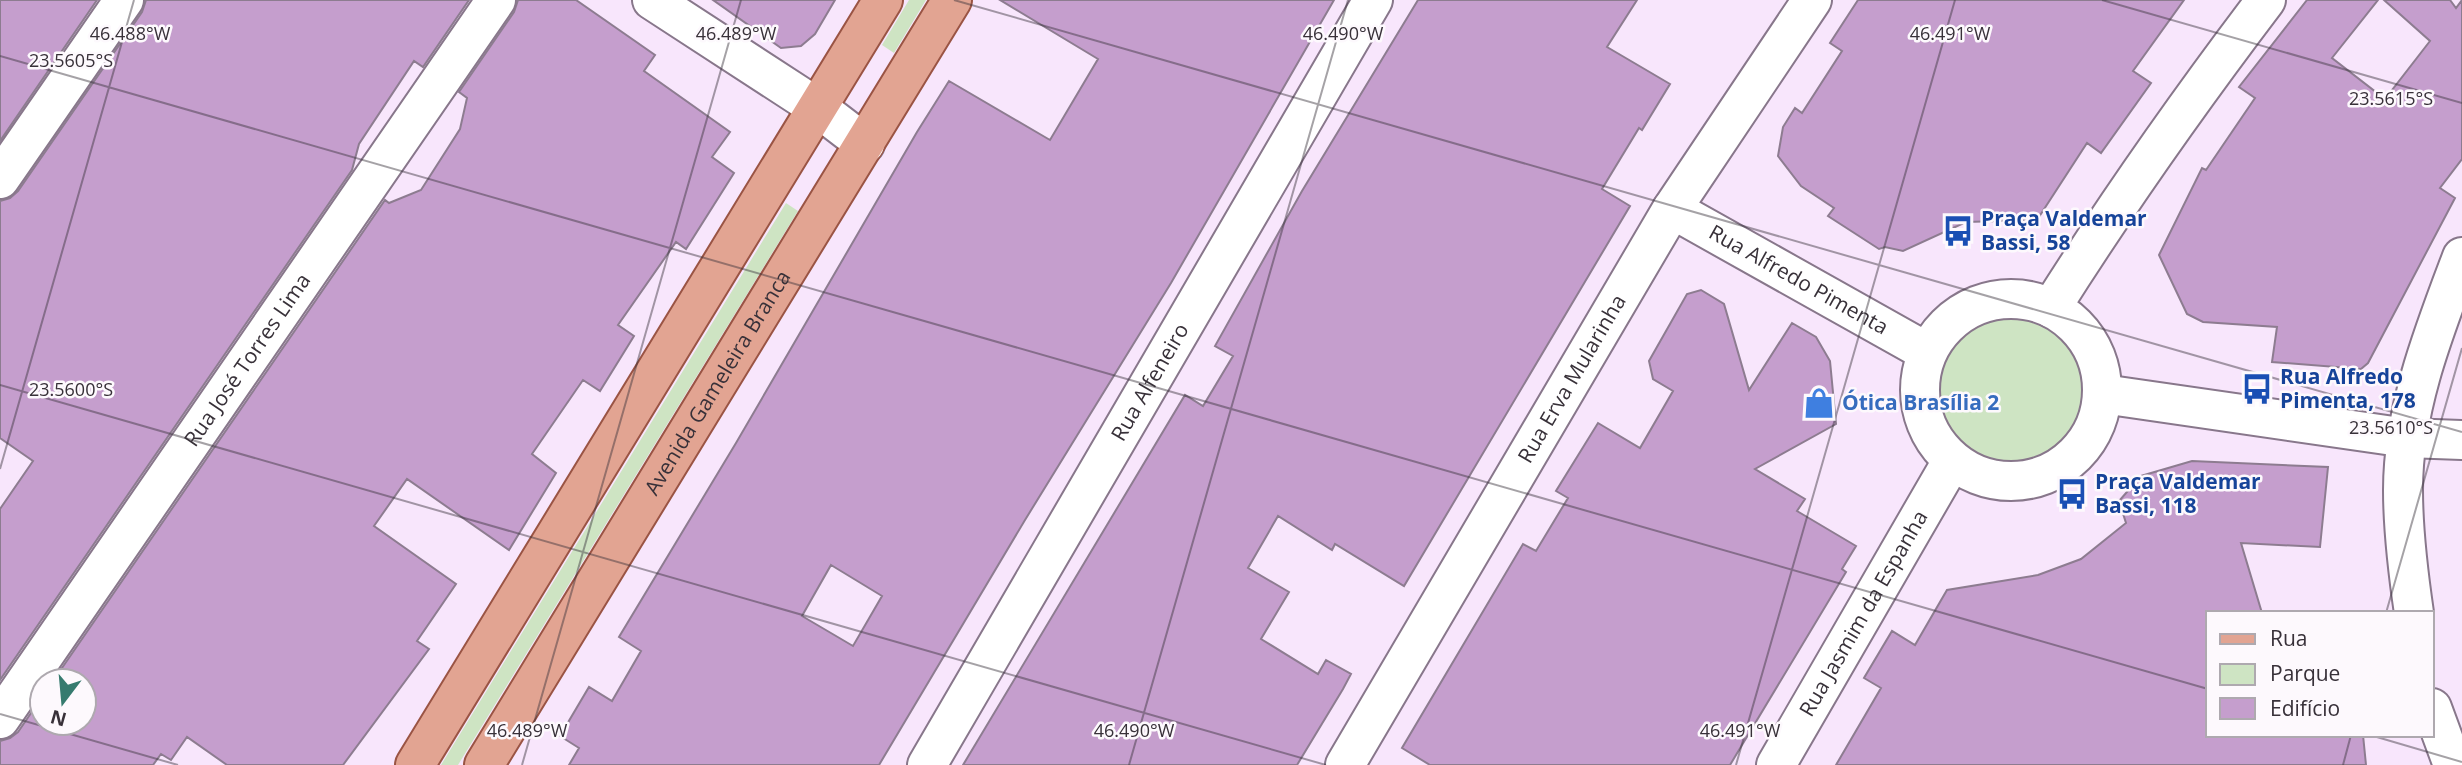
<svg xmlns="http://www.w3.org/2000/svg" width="2462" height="765" viewBox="0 0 2462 765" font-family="'Open Sans',sans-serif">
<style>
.green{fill:#cee4c3}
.building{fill:#c59ecd;stroke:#8d7c90;stroke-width:2;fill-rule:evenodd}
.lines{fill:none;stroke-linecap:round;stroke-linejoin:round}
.minor-casing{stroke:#88778b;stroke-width:42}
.major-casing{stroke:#9a5444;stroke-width:42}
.minor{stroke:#fff;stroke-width:38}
.major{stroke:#e2a492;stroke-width:38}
.ticks{fill:none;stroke:#383139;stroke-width:2;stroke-opacity:0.45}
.labels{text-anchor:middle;stroke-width:5;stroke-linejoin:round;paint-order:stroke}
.transit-label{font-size:21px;font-weight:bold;fill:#164399;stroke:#fdf9fd;text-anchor:start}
.street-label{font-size:21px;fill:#383139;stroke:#fdf9fd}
.shop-label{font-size:21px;font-weight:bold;fill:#366cbe;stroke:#fdf9fd;text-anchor:start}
.ticks-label{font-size:18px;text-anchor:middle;fill:#383139;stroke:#fdf9fd;stroke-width:5;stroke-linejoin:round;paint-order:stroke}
</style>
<rect width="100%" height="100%" fill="#f8e6fc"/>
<path class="green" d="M 909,0 L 926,0 L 894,53 L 882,45 Z
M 786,203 L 798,211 L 458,765 L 441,765 Z
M1932 390a77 77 0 1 1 154 0a77 77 0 1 1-154 0Z"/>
<path class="building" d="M 0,0 L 97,0 L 0,141 Z
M 146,0 L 469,0 L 423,67 L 414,61 L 359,144 L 352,170 L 0,680 L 0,509 L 33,461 L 0,438 L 0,201 L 10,198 L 18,191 L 142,12 Z
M 518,0 L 576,0 L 655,55 L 644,71 L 730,132 L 712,157 L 734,173 L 686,249 L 676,242 L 618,325 L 634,336 L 600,391 L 583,380 L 532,454 L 556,473 L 509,550 L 407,479 L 374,526 L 456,584 L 417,641 L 429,649 L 343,765 L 227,765 L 187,737 L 171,760 L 161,754 L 153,765 L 0,765 L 0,741 L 10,738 L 18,732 L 42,697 L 42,723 L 84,723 L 84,681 L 53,681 L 385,200 L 389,203 L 421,190 L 460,129 L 467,98 L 459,92 L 514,12 Z
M 713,0 L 835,0 L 815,34 L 801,46 L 781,48 Z
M 1000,0 L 1334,0 L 1171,283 L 1025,520 L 879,765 L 569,765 L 579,748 L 560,736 L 589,687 L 612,701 L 641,651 L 619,637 L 736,443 L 917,132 L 949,81 L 1050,140 L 1098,59 ZM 831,565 L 882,596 L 853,646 L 802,616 Z
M 1418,0 L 1637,0 L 1607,47 L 1670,84 L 1642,130 L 1639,128 L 1602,189 L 1630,206 L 1404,586 L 1335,544 L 1332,550 L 1278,516 L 1248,568 L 1289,592 L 1261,639 L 1318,674 L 1326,660 L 1351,674 L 1343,689 L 1297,765 L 963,765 L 1185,395 L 1203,406 L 1233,356 L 1215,346 L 1302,191 Z
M 1858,0 L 2184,0 L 2133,71 L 2151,83 L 2101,153 L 2087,143 L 2037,220 L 1966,222 L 1903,251 L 1885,247 L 1879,249 L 1828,216 L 1834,208 L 1801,186 L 1778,156 L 1783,127 L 1795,108 L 1802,113 L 1842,51 L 1830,43 Z
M 2307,0 L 2378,0 L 2332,58 L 2385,99 L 2430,41 L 2384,0 L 2450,0 L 2456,8 L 2462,0 L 2462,159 L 2440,188 L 2455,198 L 2368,363 L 2361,369 L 2272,362 L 2277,327 L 2203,322 L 2187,314 L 2159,255 L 2202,168 L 2206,170 L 2255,98 L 2239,87 Z
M 1701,290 L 1724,304 L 1749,390 L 1792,323 L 1816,337 L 1830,361 L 1836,424 L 1755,469 L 1805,499 L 1797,511 L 1856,546 L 1842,569 L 1846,572 L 1730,765 L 1430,765 L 1402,748 L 1523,544 L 1536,551 L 1568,498 L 1556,491 L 1598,423 L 1640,448 L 1673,391 L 1653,379 L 1649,361 L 1687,294 Z
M 2192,461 L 2328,467 L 2320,547 L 2241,543 L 2262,613 L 2208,613 L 2208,735 L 2363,735 L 2366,765 L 1836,765 L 1881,688 L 1864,678 L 1892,631 L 1915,645 L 1947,590 L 2038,575 L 2081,559 L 2126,523 L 2119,501 L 2141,476 Z"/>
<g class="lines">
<defs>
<g id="minor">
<path d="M 652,0 L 818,108 L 865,144"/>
<path d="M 0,179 L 124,0"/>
<path id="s1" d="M 1672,209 L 1927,352"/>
<circle cx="2011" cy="390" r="91"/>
<path d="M 2051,308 C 2118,202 2190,100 2266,0"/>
<path d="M 2103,394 L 2407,438 L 2462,440"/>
<path d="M 2414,613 C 2408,572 2403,531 2403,490 C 2403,409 2434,331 2462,257"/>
<path d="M 2432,708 L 2453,765"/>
<path id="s2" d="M 0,719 L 496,0"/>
<path id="s3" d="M 927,765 L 1373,0"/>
<path id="s4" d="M 1345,765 L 1672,209 L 1812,0"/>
<path id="s5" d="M 1776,765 L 1952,461"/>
</g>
<g id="major">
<path d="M 415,765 L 883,0"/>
<path id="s6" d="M 484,765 L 952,0"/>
</g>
</defs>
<use href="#minor" class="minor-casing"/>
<use href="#major" class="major-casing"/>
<use href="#minor" class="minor"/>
<use href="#major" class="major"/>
</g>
<path class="ticks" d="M 954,0 L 2462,432M 2102,0 L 2462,103M 0,56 L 2208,689M 0,385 L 1326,765M 0,469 L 134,0M 2386,613 L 2462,348M 0,714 L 178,765M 2370,735 L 2462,762M 522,765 L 741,0M 1129,765 L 1348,0M 1736,765 L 1955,0M 2343,765 L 2351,735"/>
<defs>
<symbol id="bus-bare" viewBox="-9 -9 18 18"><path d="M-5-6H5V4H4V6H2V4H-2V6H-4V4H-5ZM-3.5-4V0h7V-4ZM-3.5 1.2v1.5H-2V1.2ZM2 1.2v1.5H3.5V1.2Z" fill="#1a4fb4" stroke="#fdf9fd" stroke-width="2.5" paint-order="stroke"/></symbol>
<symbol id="shop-bare" viewBox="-9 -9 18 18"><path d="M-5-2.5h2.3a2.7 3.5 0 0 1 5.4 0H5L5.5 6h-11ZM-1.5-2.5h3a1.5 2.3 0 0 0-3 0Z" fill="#3f7fe0" stroke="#fdf9fd" stroke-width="2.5" paint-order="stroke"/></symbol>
</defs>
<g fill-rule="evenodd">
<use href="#bus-bare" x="1936" y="209" width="44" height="44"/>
<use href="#bus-bare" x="2235" y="367" width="44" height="44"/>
<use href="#shop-bare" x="1797" y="381" width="44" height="44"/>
<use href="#bus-bare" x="2050" y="472" width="44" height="44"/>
</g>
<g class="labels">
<g class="transit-label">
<text x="1981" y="226">Praça Valdemar<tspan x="1981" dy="24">Bassi, 58</tspan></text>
<text x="2280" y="384">Rua Alfredo<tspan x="2280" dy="24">Pimenta, 178</tspan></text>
<text x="2095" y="489">Praça Valdemar<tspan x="2095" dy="24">Bassi, 118</tspan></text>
</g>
<g class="street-label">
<text dy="7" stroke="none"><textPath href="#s1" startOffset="145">Rua Alfredo Pimenta</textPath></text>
<text dy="7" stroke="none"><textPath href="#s2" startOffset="436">Rua José Torres Lima</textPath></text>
<text dy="7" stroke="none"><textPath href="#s4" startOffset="448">Rua Erva Mularinha</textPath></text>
<text dy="7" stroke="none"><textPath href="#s6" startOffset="448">Avenida Gameleira Branca</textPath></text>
<text dy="7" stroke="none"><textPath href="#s3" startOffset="443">Rua Alfeneiro</textPath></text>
<text dy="7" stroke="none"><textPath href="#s5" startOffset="175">Rua Jasmim da Espanha</textPath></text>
</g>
<g class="shop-label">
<text x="1842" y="410">Ótica Brasília 2</text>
</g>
</g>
<g class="ticks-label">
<text x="130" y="40">46.488°W</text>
<text x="736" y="40">46.489°W</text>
<text x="1343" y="40">46.490°W</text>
<text x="1950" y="40">46.491°W</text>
<text x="71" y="67">23.5605°S</text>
<text x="2391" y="105">23.5615°S</text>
<text x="71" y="396">23.5600°S</text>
<text x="2391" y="434">23.5610°S</text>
<text x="1740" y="737">46.491°W</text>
<text x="527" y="737">46.489°W</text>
<text x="1134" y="737">46.490°W</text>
</g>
<rect x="2206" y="611" width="228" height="126" fill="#fdf9fd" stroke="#aea9af" stroke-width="2"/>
<rect x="2220" y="634" width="35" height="10" fill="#e2a492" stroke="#aea9af" stroke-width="2"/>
<text x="2270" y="646" font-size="21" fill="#383139">Rua</text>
<rect x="2220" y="664" width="35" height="21" fill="#cee4c3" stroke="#aea9af" stroke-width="2"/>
<text x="2270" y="681" font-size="21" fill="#383139">Parque</text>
<rect x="2220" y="698" width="35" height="21" fill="#c59ecd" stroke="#aea9af" stroke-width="2"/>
<text x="2270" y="716" font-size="21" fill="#383139">Edifício</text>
<g transform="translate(63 702) rotate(196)"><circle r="33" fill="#fdf9fd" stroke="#aea9af" stroke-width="2"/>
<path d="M0-5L12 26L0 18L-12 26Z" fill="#367b6f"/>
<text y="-10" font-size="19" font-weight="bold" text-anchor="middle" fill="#383139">N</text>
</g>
</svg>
